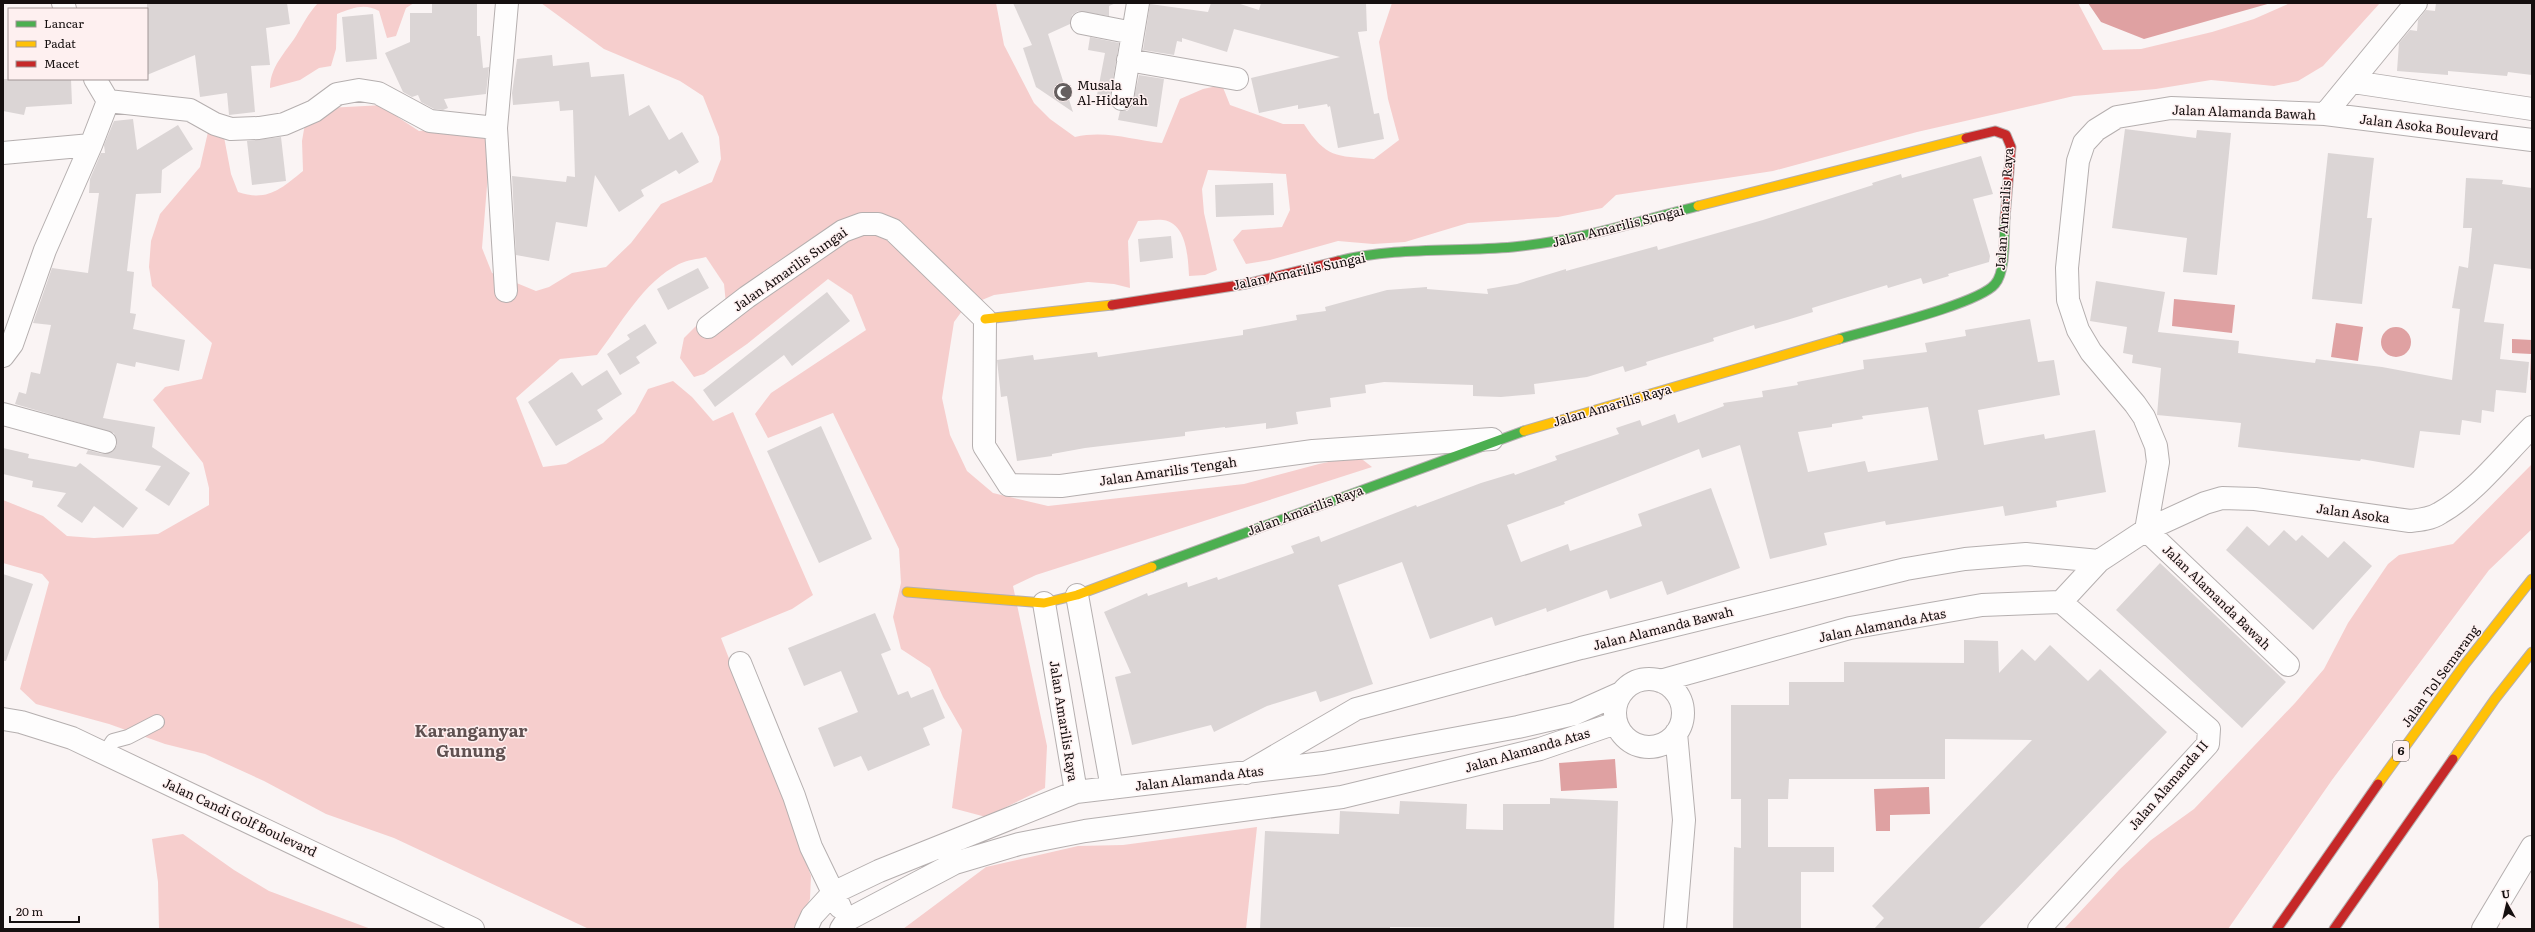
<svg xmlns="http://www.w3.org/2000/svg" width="2535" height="932" viewBox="0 0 2535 932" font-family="Literata,serif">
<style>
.green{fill:#f6cecd}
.water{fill:#dfa1a2}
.building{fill:#dbd5d5;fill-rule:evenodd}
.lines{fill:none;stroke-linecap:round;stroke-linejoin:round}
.lane-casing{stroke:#b5afaf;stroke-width:16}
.street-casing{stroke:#b5afaf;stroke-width:24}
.fast-casing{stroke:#b5afaf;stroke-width:11}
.slow-casing{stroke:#b5afaf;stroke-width:11}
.jam-casing{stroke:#b5afaf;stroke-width:11}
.lane{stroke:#fefdfd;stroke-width:14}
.street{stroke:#fefdfd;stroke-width:22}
.fast{stroke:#4caf50;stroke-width:9}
.slow{stroke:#ffc107;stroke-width:9}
.jam{stroke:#c62828;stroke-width:9}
.labels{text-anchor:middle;stroke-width:3;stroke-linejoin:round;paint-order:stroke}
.shield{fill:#fef0f0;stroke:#5b5252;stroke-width:1}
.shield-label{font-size:12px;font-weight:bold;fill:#150f0f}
.poi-label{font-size:13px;fill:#150f0f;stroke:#fef0f0;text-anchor:start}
.street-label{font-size:13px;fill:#150f0f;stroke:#fef0f0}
.district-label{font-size:17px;font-weight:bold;fill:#605151;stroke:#fef0f0}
</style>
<rect width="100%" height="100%" fill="#faf4f4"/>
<path class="green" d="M 318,3 L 414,3 L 406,8 L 396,36 L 387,38 L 379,11 C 364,3 353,8 337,14 L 336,49 L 331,66 L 319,68 L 300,80 L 270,88 C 270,67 285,53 296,36 C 304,23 307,15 318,3 Z
M 541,3 L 996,3 L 1004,45 L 1034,103 L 1050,119 L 1075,137 C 1106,130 1132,140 1162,143 L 1180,99 L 1203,89 L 1222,85 L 1230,105 L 1283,124 L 1304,124 C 1326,158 1336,156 1374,159 L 1399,140 L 1388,99 L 1379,42 L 1392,3 L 2078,3 L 2103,50 L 2141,49 L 2212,32 L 2254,19 L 2290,3 L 2380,3 L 2323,66 L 2298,81 L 2274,86 L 2211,80 L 2156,89 L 2074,96 L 1917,132 L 1773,171 L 1616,195 L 1602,208 L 1558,217 L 1468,223 L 1405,242 L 1373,244 L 1338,241 L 1270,260 L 1246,264 L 1233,240 L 1242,230 L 1282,227 L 1290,210 L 1286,174 L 1208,170 L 1202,189 L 1204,213 L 1217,270 L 1205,275 L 1189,276 C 1188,258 1187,223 1163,220 C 1155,219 1146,221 1138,221 L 1128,241 L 1130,288 L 1114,284 L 1088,282 L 994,295 L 965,307 L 954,322 L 942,398 L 950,435 L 967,471 L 993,493 L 1048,506 L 1244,484 L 1319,464 L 1358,456 L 1372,467 L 1036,575 L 1013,586 L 1047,746 L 1045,788 L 986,817 L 952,808 L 962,730 L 943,697 L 930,668 L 901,649 L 893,617 L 901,583 L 899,549 L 833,413 L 768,438 L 755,414 L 771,393 L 866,330 L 852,295 L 828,279 L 747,344 L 704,374 L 694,377 L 680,358 L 684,338 L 702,320 L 726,304 L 724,284 L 706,257 C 698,259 687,260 679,264 C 643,282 621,324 597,355 L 560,359 L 516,398 L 543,467 L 566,464 L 603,443 L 635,413 L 648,389 L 673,381 L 692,397 L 713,421 L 733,412 L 813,595 L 792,609 L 721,638 L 778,784 L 811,876 L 810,899 L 795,929 L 589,929 L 394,838 L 326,814 L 264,781 L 205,754 L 165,744 L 109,724 L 36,704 L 20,689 L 49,582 L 42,574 L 3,563 L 3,500 L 43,516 L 67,536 L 94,538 L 158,534 L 209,505 L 209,488 L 203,463 L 153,400 L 165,387 L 202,379 L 212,343 L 152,286 L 149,267 L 151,241 L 160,214 L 200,167 L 208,132 L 224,137 L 231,174 L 238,192 C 267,202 281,189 303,171 L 302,141 L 307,112 L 327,108 L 384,105 L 399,118 L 419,131 L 461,126 L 480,130 L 490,149 L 482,248 L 492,273 L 536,291 L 549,287 L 572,273 L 606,267 L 631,243 L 661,204 L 712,182 L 721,159 L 719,137 L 703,96 L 680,81 L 604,49 Z
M 2532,464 L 2532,529 L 2489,570 L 2332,780 L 2228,929 L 2064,929 L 2119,870 L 2151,840 L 2194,809 L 2295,703 L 2324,669 L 2348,623 L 2388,564 L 2399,555 L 2453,544 Z
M 1257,827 L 1246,929 L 903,929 L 986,867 L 1078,846 L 1123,845 Z
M 183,834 L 234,870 L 269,891 L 371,929 L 159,929 L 158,882 L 152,839 Z"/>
<path class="water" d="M 2088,3 L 2271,3 L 2144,39 L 2101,22 Z
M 2174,299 L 2235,305 L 2232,333 L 2172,326 Z
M 2336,323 L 2363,327 L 2358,361 L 2331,357 Z
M2381 342a15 15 0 1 1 30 0a15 15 0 1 1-30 0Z
M 2512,339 L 2532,340 L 2532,380 L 2530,380 L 2531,354 L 2512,353 Z
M 1615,759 L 1617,788 L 1561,791 L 1559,763 Z
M 1929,787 L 1930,814 L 1890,815 L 1890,831 L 1876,831 L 1874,789 Z"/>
<path class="building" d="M 147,3 L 287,3 L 290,24 L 266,28 L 270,65 L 251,66 L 255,112 L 229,115 L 227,93 L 200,97 L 195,55 L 147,75 Z
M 432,3 L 477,3 L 477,36 L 480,36 L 483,68 L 489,67 L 486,94 L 444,99 L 448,108 L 443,110 L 434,109 L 421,102 L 418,95 L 412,97 L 403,92 L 385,53 L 410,42 L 410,13 L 432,13 Z
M 1013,3 L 1116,3 L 1109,6 L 1109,16 L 1078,11 L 1072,15 L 1070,24 L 1048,34 L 1073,112 L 1036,87 L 1023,48 L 1032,45 Z
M 1211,3 L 1237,3 L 1259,10 L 1261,3 L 1366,3 L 1367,31 L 1358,32 L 1374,114 L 1379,113 L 1384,139 L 1338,148 L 1330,106 L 1328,107 L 1327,104 L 1298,109 L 1298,105 L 1259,113 L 1251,78 L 1340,57 L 1234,29 L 1227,52 L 1182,38 L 1182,42 L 1177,41 L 1174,55 L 1143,50 L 1150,4 L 1208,12 Z
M 2436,3 L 2532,3 L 2532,75 L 2508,72 L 2507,76 L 2448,71 L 2448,75 L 2397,71 L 2399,43 L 2410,30 L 2417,31 L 2418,20 L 2426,10 L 2435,11 Z
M 373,14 L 377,59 L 346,62 L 342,17 Z
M 1090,37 L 1119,43 L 1110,97 L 1097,95 L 1105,53 L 1088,50 Z
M 552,55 L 553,66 L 589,62 L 591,77 L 624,74 L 629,116 L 649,105 L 669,140 L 682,132 L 699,162 L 679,174 L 676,170 L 641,190 L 644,196 L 619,212 L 595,175 L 587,227 L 556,222 L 549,261 L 516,255 L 512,176 L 566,182 L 567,176 L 575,177 L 573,110 L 560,111 L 559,101 L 513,105 L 512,93 L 517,59 Z
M 1139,75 L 1164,79 L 1157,127 L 1118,120 L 1120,111 L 1127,111 L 1132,107 Z
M 3,79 L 71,79 L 72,104 L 26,107 L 24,115 L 3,111 Z
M 133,119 L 137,150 L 178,125 L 193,149 L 162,170 L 161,193 L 136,194 L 127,271 L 134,272 L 130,313 L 136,314 L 133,329 L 185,340 L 179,371 L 136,362 L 135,367 L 117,363 L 103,418 L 155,427 L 152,447 L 190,473 L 169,506 L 145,490 L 161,466 L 86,454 L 88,450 L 102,454 L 113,451 L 117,445 L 114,433 L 15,404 L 19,392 L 26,394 L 31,372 L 40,374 L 51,325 L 33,323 L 52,268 L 88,273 L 99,193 L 89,193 L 90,179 L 101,153 L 105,153 L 104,145 L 114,121 Z
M 2125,129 L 2196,138 L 2197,130 L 2231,133 L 2217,275 L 2183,272 L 2187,238 L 2112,228 Z
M 281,137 L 286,181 L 252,185 L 247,141 Z
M 2328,153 L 2374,158 L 2367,218 L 2372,218 L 2362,304 L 2312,299 Z
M 1981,156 L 1993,194 L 1973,199 L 1990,256 L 1989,262 L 1948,274 L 1949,276 L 1923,284 L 1921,278 L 1888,288 L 1887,285 L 1812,308 L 1813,312 L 1787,320 L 1755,329 L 1754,325 L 1713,338 L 1714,341 L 1646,362 L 1647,365 L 1625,372 L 1623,366 L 1587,377 L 1534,384 L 1535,394 L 1501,397 L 1473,396 L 1473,385 L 1384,382 L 1365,385 L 1366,393 L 1330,398 L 1331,407 L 1296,412 L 1298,424 L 1266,429 L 1266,423 L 1225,428 L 1225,427 L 1185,432 L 1185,436 L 1085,448 L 1052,454 L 1052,456 L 1017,461 L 1007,396 L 1001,397 L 997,360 L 1033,355 L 1034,360 L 1097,352 L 1098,357 L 1243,335 L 1243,330 L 1297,320 L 1296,315 L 1326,311 L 1325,307 L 1387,290 L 1427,287 L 1427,289 L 1488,294 L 1487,289 L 1517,284 L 1566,269 L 1566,271 L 1657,246 L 1658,250 L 1763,220 L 1873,185 L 1872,183 L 1901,174 L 1902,178 Z
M 2466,178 L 2503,180 L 2502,184 L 2532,188 L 2532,269 L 2494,264 L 2484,322 L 2504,324 L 2500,359 L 2529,362 L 2526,393 L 2496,390 L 2494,412 L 2482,410 L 2481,423 L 2462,420 L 2460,435 L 2420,431 L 2414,468 L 2361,459 L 2360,461 L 2238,447 L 2241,423 L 2157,415 L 2161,368 L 2132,363 L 2133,355 L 2123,353 L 2127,327 L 2090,321 L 2096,281 L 2165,292 L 2158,332 L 2239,341 L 2238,353 L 2315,363 L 2316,359 L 2382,367 L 2452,380 L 2460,309 L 2452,308 L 2459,266 L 2468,268 L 2472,228 L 2463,228 Z
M 1273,183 L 1274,215 L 1216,217 L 1215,185 Z
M 1171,236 L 1173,258 L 1140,262 L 1138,239 Z
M 698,268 L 709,288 L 668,310 L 657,289 Z
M 827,292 L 850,321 L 792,366 L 784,355 L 715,407 L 703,390 Z
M 2030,319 L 2038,362 L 2054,360 L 2060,395 L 1978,410 L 1984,445 L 2044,434 L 2045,439 L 2095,430 L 2106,492 L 2056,501 L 2057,507 L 2005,516 L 2003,506 L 1886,525 L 1885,521 L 1824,533 L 1827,545 L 1770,559 L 1740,445 L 1702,458 L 1699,449 L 1564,502 L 1565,504 L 1507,525 L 1521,562 L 1568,544 L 1570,551 L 1642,526 L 1638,514 L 1711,488 L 1740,568 L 1667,595 L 1662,581 L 1610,599 L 1607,590 L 1547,612 L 1546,608 L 1495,626 L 1492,617 L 1430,639 L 1402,562 L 1338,585 L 1373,684 L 1320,702 L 1316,691 L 1267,706 L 1214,732 L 1211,725 L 1132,745 L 1115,677 L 1131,673 L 1104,612 L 1147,593 L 1148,596 L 1187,582 L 1188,587 L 1217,577 L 1218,580 L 1294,553 L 1291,546 L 1319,536 L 1321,542 L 1416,505 L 1417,507 L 1481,483 L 1514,473 L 1515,475 L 1557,460 L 1555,456 L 1619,434 L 1616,428 L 1640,420 L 1642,426 L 1675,414 L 1678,423 L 1724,406 L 1723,403 L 1763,397 L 1762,391 L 1798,385 L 1797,382 L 1864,369 L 1863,360 L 1927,352 L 1925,343 L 1966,336 L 1965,330 ZM 1928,407 L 1938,460 L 1868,472 L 1865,461 L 1808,472 L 1798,432 L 1832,427 L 1832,424 L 1863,419 L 1862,416 Z
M 645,324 L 657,343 L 636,357 L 640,363 L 620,375 L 607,354 L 630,339 L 627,335 Z
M 607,370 L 622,394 L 597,410 L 603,419 L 556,446 L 528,402 L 572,372 L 582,386 Z
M 821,426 L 872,539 L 819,563 L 767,451 Z
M 3,448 L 29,454 L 28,458 L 76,467 L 80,463 L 138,508 L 123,528 L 94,506 L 82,523 L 57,506 L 66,493 L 32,487 L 33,481 L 3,474 Z
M 2247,526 L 2269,546 L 2284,530 L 2296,541 L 2302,535 L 2328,558 L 2344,541 L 2372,566 L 2313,630 L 2226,550 Z
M 2160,563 L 2286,682 L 2242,728 L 2116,610 Z
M 3,574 L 33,584 L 6,661 L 3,661 Z
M 875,613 L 891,650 L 881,654 L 898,695 L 908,691 L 911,698 L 933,689 L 945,718 L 923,728 L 930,745 L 868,771 L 861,756 L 834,767 L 818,728 L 858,712 L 841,671 L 804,686 L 788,648 Z
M 1964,640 L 1998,641 L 1999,673 L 2022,649 L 2035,661 L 2050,645 L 2088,681 L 2100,669 L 2167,732 L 1978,929 L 1874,929 L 1884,918 L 1872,906 L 2032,740 L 1945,739 L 1945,779 L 1789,779 L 1788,799 L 1768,799 L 1768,847 L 1834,847 L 1834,872 L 1801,872 L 1801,929 L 1733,929 L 1734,847 L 1741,848 L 1741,799 L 1731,799 L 1731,705 L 1789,705 L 1789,682 L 1844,682 L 1844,662 L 1964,663 Z
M 1550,798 L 1618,801 L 1614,929 L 1390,927 L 1390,929 L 1260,929 L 1265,831 L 1339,834 L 1340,811 L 1399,814 L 1400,801 L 1467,804 L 1466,829 L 1503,830 L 1503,804 L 1550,804 Z"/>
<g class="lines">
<defs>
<path id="lane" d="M 105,753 L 113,741 L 128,737 L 157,722"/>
<path id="street" d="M 63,3 L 65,9
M 1082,23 L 1133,33
M 1128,60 L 1237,79
M 95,79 L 108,101
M 2353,82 L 2532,109
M 1122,99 L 1138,3
M 108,101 L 190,110 L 215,124 L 231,129 L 259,128 L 284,124 L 314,111 L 337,94 L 359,90 L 378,93 L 430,121 L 496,128
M 2325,114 L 2416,3
M 3,153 L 91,145 L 108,101
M 506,291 L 496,128 L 507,3
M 708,327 L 747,297 L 843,231 L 862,224 L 878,224 L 893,230 L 985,319 L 984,446 L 1009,485 L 1061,486 L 1313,451 L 1492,439
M 3,356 L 12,344 L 45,250 L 91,145
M 3,414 L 105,442
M 1077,595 L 1112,788
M 2061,602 L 2099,561 L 2146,530 L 2158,462 L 2156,446 L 2144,417 L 2135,404 L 2091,352 L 2078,330 L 2068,300 L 2067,268 L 2078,161 L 2084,143 L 2096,130 L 2117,117 L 2171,108 L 2325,114 L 2532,140
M 1044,603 L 1076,792
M 740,663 L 794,796 L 811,847 L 840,907
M 2288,665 L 2146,530 L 2205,503 L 2222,498 L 2255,499 L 2410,521 C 2420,520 2431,519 2440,513 C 2474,494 2504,455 2532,427
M1615 713a34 34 0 1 1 68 0a34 34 0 1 1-68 0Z
M 1660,681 L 1850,628 L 1982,605 L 2061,602
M 3,719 L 21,722 L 72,738 L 473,929
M 1246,773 L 1356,709 L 1581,648 L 1906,569 L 1965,559 L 2026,554 L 2099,561
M 806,929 L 812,916 L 833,893 L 879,871 L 1076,792 L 1323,763 L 1518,727 L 1574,714 L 1621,693
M 841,929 L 847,920 L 955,863 L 1019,844 L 1085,831 L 1342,797 L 1540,749 L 1616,723
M 1675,929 L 1684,820 L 1676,733
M 2039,929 L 2208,744 L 2209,729 L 2061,602
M 2483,929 L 2532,847"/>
<path id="fast" d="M 1338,261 C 1394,247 1455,252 1513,247 C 1576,241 1637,222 1698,206
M 1839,339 C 1869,330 1979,304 1995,284 C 2006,272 2004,235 2005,218
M 1152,567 L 1524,431"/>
<path id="slow" d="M 1698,206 L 1966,138
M 985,319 L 1112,305
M 1524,431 L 1839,339
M 907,592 L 1044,603 L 1077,595 L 1152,567
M 2453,759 L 2495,699 L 2532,652
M 2378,784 L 2465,664 L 2532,579"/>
<path id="jam" d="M 1966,138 L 1995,131 L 2006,135 L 2011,147 L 2005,218
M 1112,305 L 1246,284 L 1338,261
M 2277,929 L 2378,784
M 2334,929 L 2453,759"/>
</defs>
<use href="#lane" class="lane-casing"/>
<use href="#street" class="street-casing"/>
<use href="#fast" class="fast-casing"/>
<use href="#slow" class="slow-casing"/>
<use href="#jam" class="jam-casing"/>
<use href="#lane" class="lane"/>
<use href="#street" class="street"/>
<use href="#fast" class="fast"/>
<use href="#slow" class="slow"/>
<use href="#jam" class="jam"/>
</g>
<defs>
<symbol id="mosque-disc" viewBox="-11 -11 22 22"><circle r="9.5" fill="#655f5f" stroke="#fef0f0"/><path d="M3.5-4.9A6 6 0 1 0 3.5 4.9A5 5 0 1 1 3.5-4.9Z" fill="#fff"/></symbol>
</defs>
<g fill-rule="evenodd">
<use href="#mosque-disc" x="1052" y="81" width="22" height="22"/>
</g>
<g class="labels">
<rect class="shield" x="2393" y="741" width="16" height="20" rx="3"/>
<g class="shield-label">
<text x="2401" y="755">6</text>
</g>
<g class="poi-label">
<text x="1077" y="90">Musala<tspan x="1077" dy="15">Al-Hidayah</tspan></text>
</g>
<g class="street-label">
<text transform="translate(2244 112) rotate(2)" y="5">Jalan Alamanda Bawah</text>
<text transform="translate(2429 127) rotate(7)" y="5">Jalan Asoka Boulevard</text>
<text transform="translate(2004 209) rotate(-86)" y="5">Jalan Amarilis Raya</text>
<text transform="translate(1618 226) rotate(-14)" y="5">Jalan Amarilis Sungai</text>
<text transform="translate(790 269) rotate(-35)" y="5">Jalan Amarilis Sungai</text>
<text transform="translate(1299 271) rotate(-12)" y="5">Jalan Amarilis Sungai</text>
<text transform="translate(1612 405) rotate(-16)" y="5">Jalan Amarilis Raya</text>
<text transform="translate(1168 471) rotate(-8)" y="5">Jalan Amarilis Tengah</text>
<text transform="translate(1305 510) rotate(-20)" y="5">Jalan Amarilis Raya</text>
<text transform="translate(2353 513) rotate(8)" y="5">Jalan Asoka</text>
<text transform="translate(2217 597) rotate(44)" y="5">Jalan Alamanda Bawah</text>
<text transform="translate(1882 625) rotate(-11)" y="5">Jalan Alamanda Atas</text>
<text transform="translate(1663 628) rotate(-14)" y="5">Jalan Alamanda Bawah</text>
<text transform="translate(2440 676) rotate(-54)" y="5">Jalan Tol Semarang</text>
<text transform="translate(1064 721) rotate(81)" y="5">Jalan Amarilis Raya</text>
<text transform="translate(1527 750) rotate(-16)" y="5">Jalan Alamanda Atas</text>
<text transform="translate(1199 778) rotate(-7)" y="5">Jalan Alamanda Atas</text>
<text transform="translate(2168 785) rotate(-49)" y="5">Jalan Alamanda II</text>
<text transform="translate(240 817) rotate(25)" y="5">Jalan Candi Golf Boulevard</text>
</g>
<g class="district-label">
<text x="471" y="737">Karanganyar<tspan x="471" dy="20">Gunung</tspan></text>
</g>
</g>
<rect width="2535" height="932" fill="none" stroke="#150f0f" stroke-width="8"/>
<rect x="8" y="8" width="140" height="72" fill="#fef0f0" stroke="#a19696"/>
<rect x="16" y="21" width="20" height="6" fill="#4caf50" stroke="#a19696"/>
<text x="44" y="28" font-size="12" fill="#150f0f">Lancar</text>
<rect x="16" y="41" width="20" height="6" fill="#ffc107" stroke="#a19696"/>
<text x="44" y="48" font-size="12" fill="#150f0f">Padat</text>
<rect x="16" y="61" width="20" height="6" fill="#c62828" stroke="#a19696"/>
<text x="44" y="68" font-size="12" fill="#150f0f">Macet</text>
<g transform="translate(2507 904) rotate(352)" stroke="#fef0f0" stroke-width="3" paint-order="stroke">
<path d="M0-3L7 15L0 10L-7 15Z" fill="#150f0f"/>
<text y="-6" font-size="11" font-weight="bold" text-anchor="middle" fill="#150f0f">U</text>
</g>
<path d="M10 916v6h69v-6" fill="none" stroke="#150f0f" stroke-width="2"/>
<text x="16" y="916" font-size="12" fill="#150f0f" stroke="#fef0f0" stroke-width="3" paint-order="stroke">20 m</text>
</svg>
